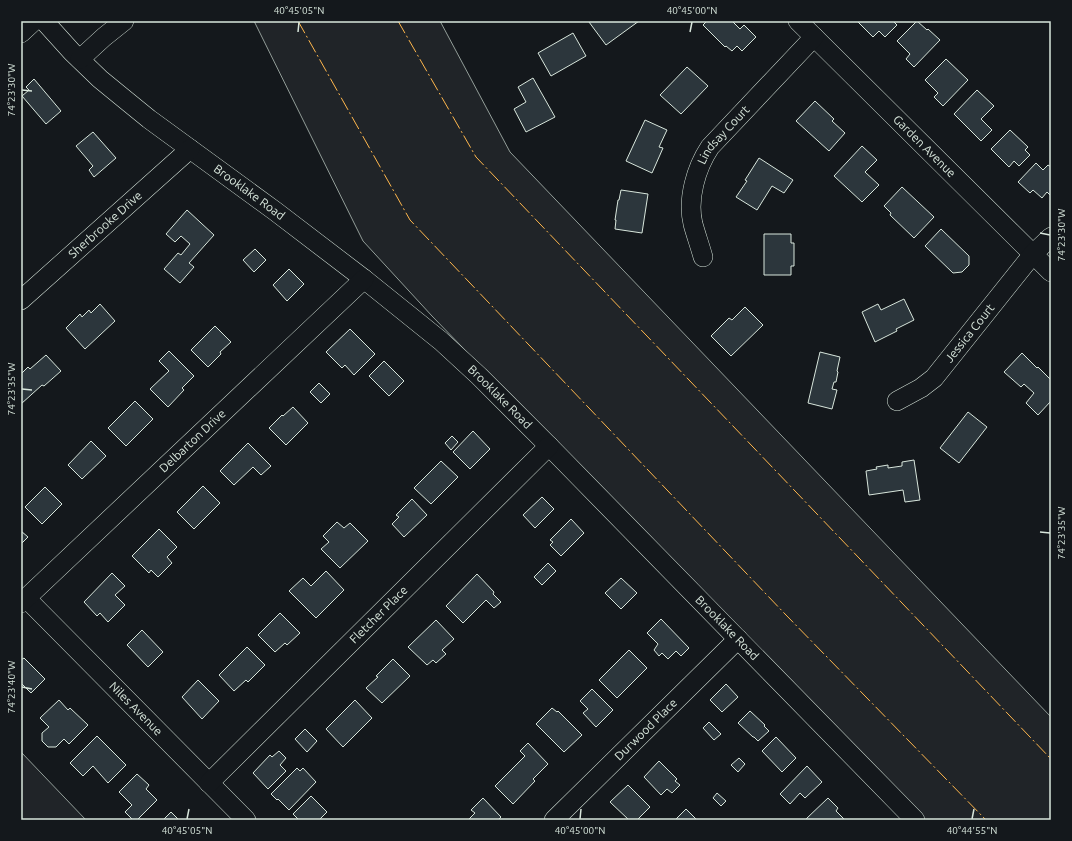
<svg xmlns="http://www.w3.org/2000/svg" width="1072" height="841" viewBox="0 0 1072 841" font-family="Ubuntu,sans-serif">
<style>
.green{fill:#202428;stroke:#939e99}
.building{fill:#2c363c;stroke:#d8e6dc}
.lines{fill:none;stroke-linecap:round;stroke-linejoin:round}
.minor-casing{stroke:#d8e6dc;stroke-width:20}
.minor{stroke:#14181c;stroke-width:19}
.power{stroke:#ffb74d;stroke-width:1;stroke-dasharray:14 3 2 3;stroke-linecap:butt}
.ticks{fill:none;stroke:#d8e6dc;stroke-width:1.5}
.labels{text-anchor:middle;stroke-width:3;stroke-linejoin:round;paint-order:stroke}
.street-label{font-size:12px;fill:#d8e6dc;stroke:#14181c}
.neatline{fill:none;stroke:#d8e6dc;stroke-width:1.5}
.ticks-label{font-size:10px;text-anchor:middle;fill:#d8e6dc}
</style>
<rect width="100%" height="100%" fill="#14181c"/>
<path class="green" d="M 254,21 L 440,21 L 510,152 L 1051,717 L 1051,820 L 921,820 L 432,316 L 363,241 Z
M 21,752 L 86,820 L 21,820 Z"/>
<path class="building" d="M 590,21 L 639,21 L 606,45 L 589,22 Z
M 707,21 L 732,21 L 740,29 L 744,25 L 756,37 L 742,51 L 737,46 L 732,51 L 726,46 L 725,47 L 703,25 Z
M 857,21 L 893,21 L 897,25 L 885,37 L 879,31 L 873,37 Z
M 917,21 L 927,30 L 928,29 L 940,40 L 914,67 L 906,59 L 910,54 L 897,41 Z
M 573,33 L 586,56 L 551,76 L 538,53 Z
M 946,59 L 968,80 L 943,106 L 934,97 L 938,93 L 925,80 Z
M 687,67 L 708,86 L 681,114 L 660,95 Z
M 533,78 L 555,117 L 526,132 L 514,109 L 526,102 L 518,87 Z
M 34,79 L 61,111 L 46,124 L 22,96 L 29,90 L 26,87 Z
M 977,90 L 994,106 L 981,119 L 992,130 L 981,141 L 954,114 Z
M 815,101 L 834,119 L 832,121 L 845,133 L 829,151 L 796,121 Z
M 645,120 L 667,130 L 659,147 L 663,148 L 652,173 L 626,161 Z
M 1010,130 L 1028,147 L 1025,150 L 1030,155 L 1019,166 L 1014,161 L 1009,167 L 991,149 Z
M 93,132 L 116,158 L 94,177 L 89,170 L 93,166 L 76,146 Z
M 862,146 L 877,160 L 865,172 L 879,185 L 862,202 L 834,176 Z
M 759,158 L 793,180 L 784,193 L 772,186 L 757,210 L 736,197 L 747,181 L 745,180 Z
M 1036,163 L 1043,170 L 1048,165 L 1051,167 L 1051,196 L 1047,192 L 1042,198 L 1033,190 L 1030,193 L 1018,182 Z
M 902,187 L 934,217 L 914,238 L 890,215 L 891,213 L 884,206 Z
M 621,190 L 648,194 L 642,233 L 615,229 L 616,220 L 615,220 L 618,200 L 619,200 Z
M 187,210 L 214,235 L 189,263 L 194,267 L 180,283 L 164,269 L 178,253 L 181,255 L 190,244 L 181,236 L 175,242 L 166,234 Z
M 941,229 L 969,256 L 969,265 L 962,272 L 953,273 L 925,246 Z
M 764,234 L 791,234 L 791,243 L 794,243 L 794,266 L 791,266 L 791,275 L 764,275 Z
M 255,249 L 266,260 L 254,272 L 243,260 Z
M 289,269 L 304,284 L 287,301 L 273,285 Z
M 904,299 L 914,320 L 896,329 L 897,331 L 875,342 L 862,312 L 878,304 L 881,310 Z
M 100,304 L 115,321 L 85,349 L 66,328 L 80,314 L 82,317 L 89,310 L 91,313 Z
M 745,307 L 763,325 L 731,356 L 711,336 L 729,318 L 732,320 Z
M 215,326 L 231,342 L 220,352 L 221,354 L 208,367 L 191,350 Z
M 350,329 L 375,354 L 354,375 L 345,365 L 342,368 L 326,352 Z
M 169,351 L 194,376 L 182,388 L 184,390 L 168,407 L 150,389 L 169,371 L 159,361 Z
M 820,352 L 840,357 L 837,371 L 838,372 L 836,382 L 834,382 L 832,389 L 837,390 L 832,409 L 808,403 Z
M 1022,353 L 1037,368 L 1038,367 L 1051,380 L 1051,401 L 1038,415 L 1026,403 L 1034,393 L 1024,384 L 1021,387 L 1004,372 Z
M 46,355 L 61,371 L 44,386 L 42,385 L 21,404 L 21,374 L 28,367 L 30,369 Z
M 384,361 L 404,381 L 389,396 L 369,376 Z
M 319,383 L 330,394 L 321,403 L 310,392 Z
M 135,401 L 153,419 L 126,446 L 108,428 Z
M 293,407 L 308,423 L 286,445 L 269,428 L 282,415 L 283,416 Z
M 968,412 L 987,427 L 959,463 L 940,448 Z
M 473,431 L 490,449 L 470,469 L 453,452 Z
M 452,436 L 458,442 L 451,450 L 445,443 Z
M 91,441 L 106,456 L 82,479 L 68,465 Z
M 248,443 L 271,466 L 261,475 L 253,467 L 234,485 L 220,471 Z
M 914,460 L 920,500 L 905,502 L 903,490 L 869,495 L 866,471 L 877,469 L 876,467 L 888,465 L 888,468 L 902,466 L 902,462 Z
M 441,461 L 458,477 L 431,504 L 414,488 Z
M 203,486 L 220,503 L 194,529 L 177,512 Z
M 45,487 L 62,504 L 42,524 L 25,507 Z
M 542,497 L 554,509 L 535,528 L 523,515 Z
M 412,499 L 427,515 L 404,537 L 392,524 L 399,517 L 396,515 Z
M 571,519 L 584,533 L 561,556 L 550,545 L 553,542 L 550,540 Z
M 337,522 L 344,528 L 350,523 L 368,541 L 340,568 L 321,549 L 329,542 L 323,536 Z
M 159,529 L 177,547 L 167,557 L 172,563 L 158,577 L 151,570 L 149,573 L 132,556 Z
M 21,531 L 28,537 L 21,544 Z
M 548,563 L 556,571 L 542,585 L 534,577 Z
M 326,571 L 344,590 L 316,618 L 289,591 L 303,578 L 311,586 Z
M 112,573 L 125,586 L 115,595 L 125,605 L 108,622 L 100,613 L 97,616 L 84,602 Z
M 477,574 L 494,592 L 493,594 L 501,602 L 494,608 L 486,600 L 463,623 L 446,606 Z
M 621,578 L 637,593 L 621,609 L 605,593 Z
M 280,613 L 300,633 L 287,645 L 285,643 L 275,652 L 258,635 Z
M 661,619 L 689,648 L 681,656 L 676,651 L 668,659 L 662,653 L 659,656 L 654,650 L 658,644 L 647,633 Z
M 436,620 L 454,639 L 442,650 L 446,654 L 436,663 L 433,660 L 427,665 L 408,647 Z
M 142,630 L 163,652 L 148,667 L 127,645 Z
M 247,647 L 265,665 L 248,682 L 246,680 L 234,691 L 219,675 Z
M 629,650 L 647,668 L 617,698 L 599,680 Z
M 24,658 L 45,679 L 31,693 L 21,683 L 21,660 Z
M 393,659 L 410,676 L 382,703 L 366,688 L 378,677 L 376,676 Z
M 198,680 L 219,701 L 202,719 L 182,697 Z
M 726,684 L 738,697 L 722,712 L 710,700 Z
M 592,689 L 613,710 L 596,727 L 583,713 L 588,709 L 580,701 Z
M 59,700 L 68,710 L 70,708 L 88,725 L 69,744 L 64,739 L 56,747 L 48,747 L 42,741 L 42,733 L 49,727 L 40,718 Z
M 355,700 L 372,718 L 343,747 L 326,729 Z
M 552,708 L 557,712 L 558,711 L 582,735 L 564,752 L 536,724 Z
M 750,711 L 765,725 L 764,726 L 769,731 L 758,741 L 754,737 L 753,737 L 738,723 Z
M 709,722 L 721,734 L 714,740 L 703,728 Z
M 305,729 L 317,741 L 307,752 L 295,739 Z
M 97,736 L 126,765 L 108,783 L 93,766 L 83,776 L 70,763 Z
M 776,737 L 796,758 L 782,772 L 762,751 Z
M 528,743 L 548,764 L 533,779 L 535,781 L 513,804 L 495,786 L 525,756 L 520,751 Z
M 279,751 L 286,758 L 280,765 L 286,771 L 268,789 L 253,773 L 270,755 L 272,757 Z
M 739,758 L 745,764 L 738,772 L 731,765 Z
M 659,761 L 677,779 L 675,781 L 680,785 L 672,793 L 667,789 L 661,795 L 644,777 Z
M 807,766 L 822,782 L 805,798 L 800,793 L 790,804 L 780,794 Z
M 297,768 L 300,771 L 303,768 L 316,782 L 289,810 L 278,799 L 277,800 L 271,794 Z
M 137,774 L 149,785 L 146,789 L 157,800 L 137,820 L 133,820 L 125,812 L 132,805 L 119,792 Z
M 628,785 L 650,807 L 637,820 L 629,820 L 610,802 Z
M 717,793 L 726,801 L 721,806 L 713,798 Z
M 311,796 L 327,812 L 319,820 L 299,820 L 293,814 Z
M 483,798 L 501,817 L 498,820 L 468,820 L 475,813 L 471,810 Z
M 828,798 L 838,808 L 836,811 L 844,819 L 843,820 L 807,820 L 806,819 Z
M 686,809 L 697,820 L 675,820 Z
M 171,812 L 179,820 L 163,820 Z"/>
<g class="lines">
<defs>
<g id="minor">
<path id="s1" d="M 44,21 L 72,52 L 100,79 L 122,97 L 149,119 L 275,211 L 364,279 L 441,341 L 479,376 L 549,446 L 915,820"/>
<path id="s2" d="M 798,21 L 1051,272"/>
<path d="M 21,33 L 34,21"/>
<path d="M 80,59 L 104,37 L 124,21"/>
<path id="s3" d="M 703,257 C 700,246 696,235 693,224 C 687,199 696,168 710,147 L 814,37"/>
<path id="s4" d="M 21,300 L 190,149"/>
<path id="s5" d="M 897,401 L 921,388 L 934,378 L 1033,254 L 1051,237"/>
<path id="s6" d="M 26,598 L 246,820"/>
<path id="s7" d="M 21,603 L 364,279"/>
<path id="s8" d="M 209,783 L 549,446"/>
<path id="s9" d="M 554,820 L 738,639"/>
</g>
</defs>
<use href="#minor" class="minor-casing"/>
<use href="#minor" class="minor"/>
<path class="power" d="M 298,21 L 410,220 L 786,615 L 986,820
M 398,21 L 476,157 L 1051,759"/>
</g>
<path class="ticks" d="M 298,32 L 299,22M 690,32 L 692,22M 22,90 L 32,91M 1040,233 L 1050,235M 22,389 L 32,390M 1040,532 L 1050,533M 22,687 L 32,689M 187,819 L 189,809M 580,819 L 581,809M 972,819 L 974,809"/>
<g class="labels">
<g class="street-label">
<text dy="4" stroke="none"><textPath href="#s3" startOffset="133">Lindsay Court</textPath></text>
<text dy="4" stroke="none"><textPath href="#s2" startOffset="178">Garden Avenue</textPath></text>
<text dy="4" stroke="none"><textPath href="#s1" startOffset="268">Brooklake Road</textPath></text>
<text dy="4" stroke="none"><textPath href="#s4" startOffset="113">Sherbrooke Drive</textPath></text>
<text dy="4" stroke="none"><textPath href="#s5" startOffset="101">Jessica Court</textPath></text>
<text dy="4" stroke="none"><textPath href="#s1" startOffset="592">Brooklake Road</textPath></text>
<text dy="4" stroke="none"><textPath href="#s7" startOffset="236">Delbarton Drive</textPath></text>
<text dy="4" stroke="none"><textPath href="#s8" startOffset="239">Fletcher Place</textPath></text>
<text dy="4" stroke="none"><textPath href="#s1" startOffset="916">Brooklake Road</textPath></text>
<text dy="4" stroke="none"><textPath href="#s6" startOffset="156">Niles Avenue</textPath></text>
<text dy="4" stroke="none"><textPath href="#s9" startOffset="129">Durwood Place</textPath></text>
</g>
</g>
<rect width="1072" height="841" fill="none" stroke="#14181c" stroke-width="44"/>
<rect x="22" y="22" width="1028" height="797" class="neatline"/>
<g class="ticks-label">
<text x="299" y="14">40°45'05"N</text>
<text x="692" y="14">40°45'00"N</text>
<text transform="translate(11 90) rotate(-90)" y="4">74°23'30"W</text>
<text transform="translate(1061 235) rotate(-90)" y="4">74°23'30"W</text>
<text transform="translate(11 389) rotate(-90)" y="4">74°23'35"W</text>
<text transform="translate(1061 533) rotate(-90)" y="4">74°23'35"W</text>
<text transform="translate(11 687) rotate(-90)" y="4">74°23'40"W</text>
<text x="187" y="834">40°45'05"N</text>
<text x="580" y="834">40°45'00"N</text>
<text x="972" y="834">40°44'55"N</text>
</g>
</svg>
